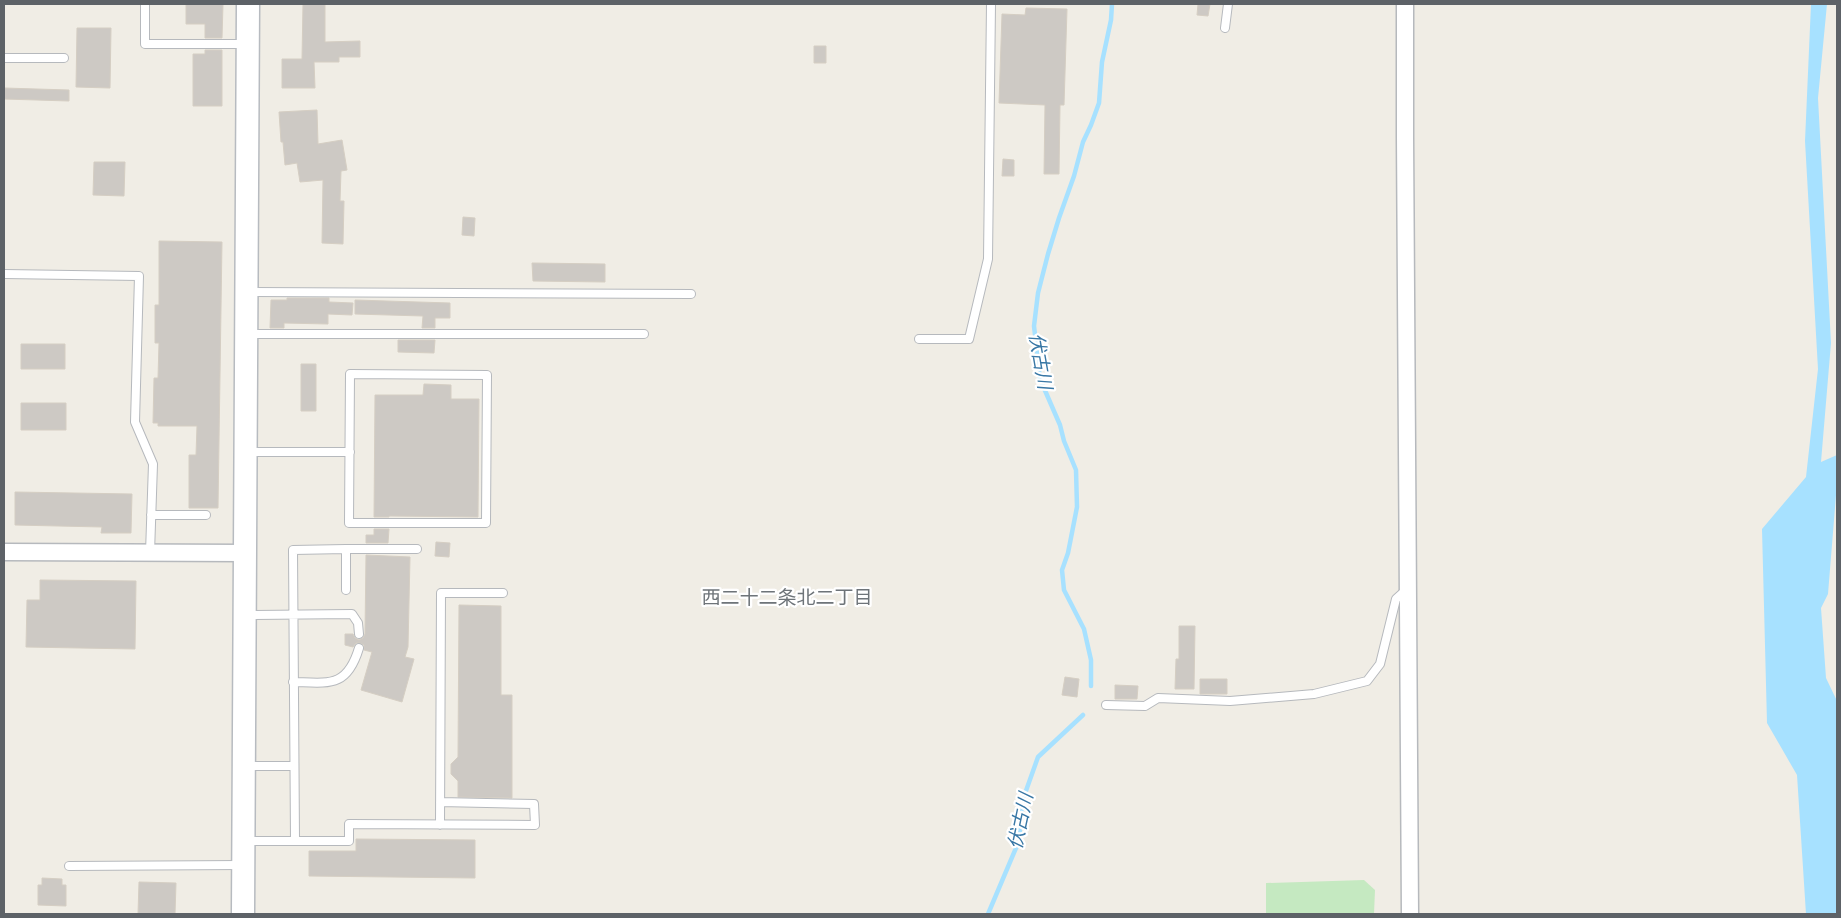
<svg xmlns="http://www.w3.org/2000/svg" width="1841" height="918" viewBox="0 0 1841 918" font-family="'Fira Sans','Noto Sans JP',sans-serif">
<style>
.green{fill:#c5e9c1}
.water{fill:#a7e1ff}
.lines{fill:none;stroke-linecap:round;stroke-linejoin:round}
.stream{stroke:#a7e1ff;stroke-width:4.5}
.building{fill:#cdc9c4;stroke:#d5cec3}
.lane-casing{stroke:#b6b9bd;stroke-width:10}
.street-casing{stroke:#b6b9bd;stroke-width:19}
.secondary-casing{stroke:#b7bbc0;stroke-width:25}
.lane{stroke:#fff;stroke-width:8}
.street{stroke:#fff;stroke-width:16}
.secondary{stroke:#fff;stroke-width:22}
.labels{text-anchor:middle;stroke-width:4.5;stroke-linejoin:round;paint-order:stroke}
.water-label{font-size:19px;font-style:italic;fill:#3877a5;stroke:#fff}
.neighbourhood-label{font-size:19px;fill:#6e7479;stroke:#fff}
</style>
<rect width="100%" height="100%" fill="#f0ede5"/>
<path class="green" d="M 1364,880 L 1375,890 L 1374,914 L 1266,914 L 1266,883 Z"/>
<path class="water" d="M 1811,4 L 1827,4 L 1818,98 L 1831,343 L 1821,462 L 1837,455 L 1837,483 L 1828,594 L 1821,608 L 1826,678 L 1837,701 L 1837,914 L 1806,914 L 1797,775 L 1767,723 L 1762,529 L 1806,477 L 1818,369 L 1805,141 Z"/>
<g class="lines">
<path class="stream" d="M 1091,686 L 1091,660 L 1084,629 L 1064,590 L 1062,570 L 1068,553 L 1077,507 L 1076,470 L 1064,441 L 1060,425 L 1040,379 L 1034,326 L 1038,293 L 1048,254 L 1059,218 L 1074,176 L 1083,142 L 1091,125 L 1099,103 L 1102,62 L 1111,20 L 1112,4
M 988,914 L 1019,841 L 1022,802 L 1038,757 L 1083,715"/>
</g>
<path class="building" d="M 186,4 L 223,4 L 222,38 L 205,38 L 205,24 L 186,24 Z
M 303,4 L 325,4 L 325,42 L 360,41 L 360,57 L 339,57 L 339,62 L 314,62 L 315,88 L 282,88 L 282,59 L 302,59 Z
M 1198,4 L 1210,4 L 1208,16 L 1197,15 Z
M 1026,8 L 1067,9 L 1064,105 L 1060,105 L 1059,174 L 1044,174 L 1045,105 L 999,103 L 1002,14 L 1025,15 Z
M 77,28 L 111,28 L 110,88 L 76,87 Z
M 814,46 L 826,46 L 826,63 L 814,63 Z
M 205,50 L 222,50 L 222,106 L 193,106 L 193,54 L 205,54 Z
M 4,88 L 69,90 L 69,101 L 4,99 Z
M 317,110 L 318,144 L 342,140 L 347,170 L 341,171 L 340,201 L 344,201 L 343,244 L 322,243 L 323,180 L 300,182 L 297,163 L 285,165 L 283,142 L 281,142 L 279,112 Z
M 1003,159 L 1014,160 L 1014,176 L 1002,176 Z
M 94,162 L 125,162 L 124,196 L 93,195 Z
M 463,217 L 475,218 L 474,236 L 462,235 Z
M 159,241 L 222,242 L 218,508 L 189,508 L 189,455 L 196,455 L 197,426 L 158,426 L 158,423 L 153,423 L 154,378 L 158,378 L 159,343 L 155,343 L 155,305 L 159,305 Z
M 532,263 L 605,264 L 605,282 L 533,281 Z
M 287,298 L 329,298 L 329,302 L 353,303 L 352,315 L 328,314 L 328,324 L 284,323 L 284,328 L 270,328 L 271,300 L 287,300 Z
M 355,300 L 450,303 L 450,318 L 435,318 L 435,328 L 422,328 L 423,316 L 355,314 Z
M 398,340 L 435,340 L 434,353 L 398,352 Z
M 21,344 L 65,344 L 65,369 L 21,369 Z
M 301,364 L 316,364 L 316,411 L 301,411 Z
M 424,384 L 451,385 L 451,399 L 479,399 L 478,517 L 389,516 L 389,517 L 374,517 L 375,395 L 423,395 Z
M 21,403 L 66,403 L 66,430 L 21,430 Z
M 15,492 L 132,494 L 131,533 L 101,533 L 102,527 L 15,525 Z
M 374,529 L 389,529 L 388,543 L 366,543 L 366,535 L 374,535 Z
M 436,542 L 450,543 L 449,557 L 435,556 Z
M 366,555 L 410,557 L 408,647 L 405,657 L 414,659 L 402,702 L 361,690 L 372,652 L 364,650 L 364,645 L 360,643 L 356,643 L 353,647 L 345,645 L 345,634 L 353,634 L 355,638 L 359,640 L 363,638 L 365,634 Z
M 40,580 L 136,581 L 135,649 L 26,647 L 27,600 L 40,600 Z
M 459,605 L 501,606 L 501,695 L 512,695 L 512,798 L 458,797 L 458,781 L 451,774 L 451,764 L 458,757 Z
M 1179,626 L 1195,626 L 1194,689 L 1175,689 L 1176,659 L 1179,659 Z
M 1065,677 L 1079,679 L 1077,697 L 1062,695 Z
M 1200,679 L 1227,679 L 1227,694 L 1200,694 Z
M 1115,685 L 1138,686 L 1137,699 L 1115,699 Z
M 356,839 L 475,840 L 475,878 L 309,876 L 309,851 L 356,851 Z
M 42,878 L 62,879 L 62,885 L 66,885 L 66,906 L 38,905 L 38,885 L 42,885 Z
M 139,882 L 176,883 L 175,914 L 138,914 Z"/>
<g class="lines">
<defs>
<path id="lane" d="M 145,4 L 145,44 L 245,44
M 1225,28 L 1228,4
M 4,58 L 64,58
M 4,274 L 139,276 L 135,422 L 153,464 L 150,553
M 248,292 L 691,294
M 249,334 L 644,334
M 919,339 L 969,339 L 988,259 L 991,4
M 350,374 L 487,375 L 486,523 L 349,523 Z
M 247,452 L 350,452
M 151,515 L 206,515
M 346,549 L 417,549
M 246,615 L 352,614 L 358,623 L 359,634
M 293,682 C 329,683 347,688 359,648
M 1106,705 L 1145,706 L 1158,698 L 1230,701 L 1314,694 L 1367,681 L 1380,664 L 1396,599 L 1406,590
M 246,766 L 294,766
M 440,825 L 441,593 L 503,593
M 295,840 L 293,550 L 346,549 L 346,590
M 245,841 L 349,841 L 349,824 L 535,825 L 534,804 L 440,802
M 69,866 L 242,865"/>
<path id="street" d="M 1405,4 L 1405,137 L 1410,914
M 4,552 L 246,553"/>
<path id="secondary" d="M 243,914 L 248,4"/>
</defs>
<use href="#lane" class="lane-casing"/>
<use href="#street" class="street-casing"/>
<use href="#secondary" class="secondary-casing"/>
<use href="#lane" class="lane"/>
<use href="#street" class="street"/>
<use href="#secondary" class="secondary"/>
</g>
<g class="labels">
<g class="water-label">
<text transform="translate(1041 361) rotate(80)" y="7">伏古川</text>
<text transform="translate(1020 821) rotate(-78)" y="7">伏古川</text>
</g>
<g class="neighbourhood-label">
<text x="787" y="604">西二十二条北二丁目</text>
</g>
</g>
<rect width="1841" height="918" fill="none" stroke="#5d6267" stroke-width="10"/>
</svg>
